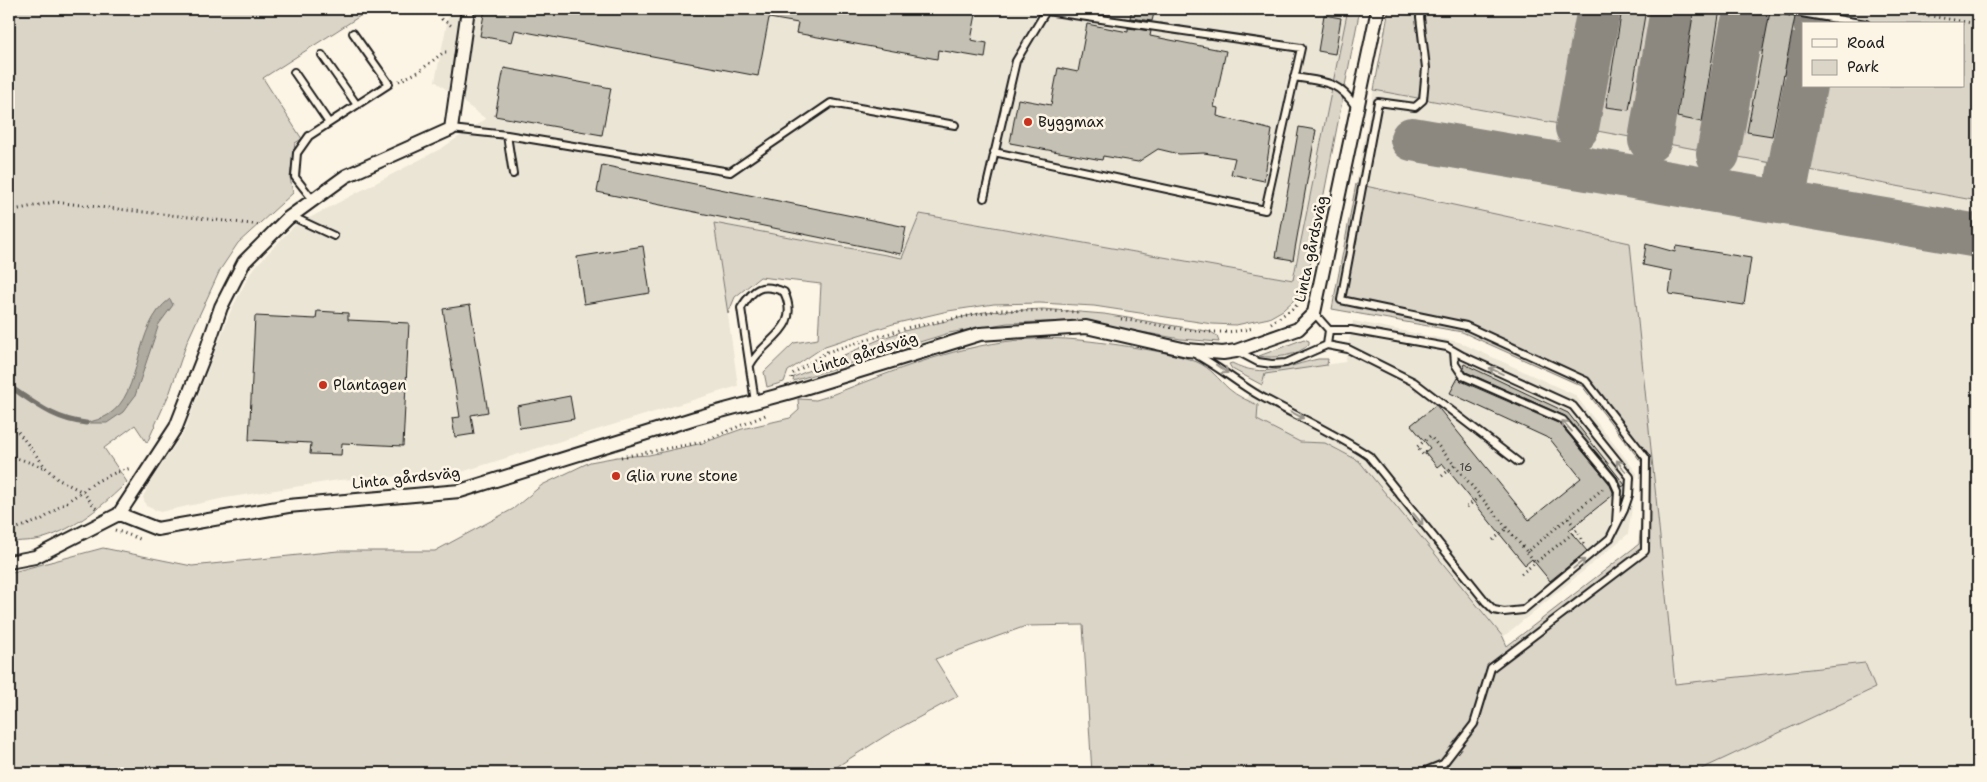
<svg xmlns="http://www.w3.org/2000/svg" width="1987" height="782" viewBox="0 0 1987 782" font-family="'Shantell Sans',sans-serif">
<style>
.built{fill:#ebe5d6}
.green{fill:#dbd5c8;stroke:#7c7872;fill-rule:evenodd}
.water{fill:#b0aba1;stroke:#75726c}
.lines{fill:none;stroke-linecap:round;stroke-linejoin:round}
.stream{stroke:#75726c;stroke-width:5}
.taxiway{stroke:#8c8880;stroke-width:44}
.building{fill:#c4c0b3;stroke:#1c1c1c}
.service-casing{stroke:#1c1c1c;stroke-width:10}
.minor-casing{stroke:#1c1c1c;stroke-width:16}
.path{stroke:#1c1c1c;stroke-width:3;stroke-dasharray:1 4;stroke-linecap:butt}
.service{stroke:#fcf5e5;stroke-width:6}
.minor{stroke:#fcf5e5;stroke-width:12}
.oneway{stroke:#97938b}
.poi-dot{fill:#c8321e;stroke:#fcf5e5;stroke-width:2}
.labels{text-anchor:middle;stroke-width:5;stroke-linejoin:round;paint-order:stroke}
.number-label{font-size:12px;fill:#464542}
.poi-label{font-size:15px;fill:#1c1c1c;stroke:#fcf5e5;text-anchor:start}
.street-label{font-size:15px;fill:#1c1c1c;stroke:#fcf5e5}
</style>
<rect width="100%" height="100%" fill="#fcf5e5"/>
<filter id="ink" filterUnits="userSpaceOnUse"><feTurbulence type="fractalNoise" baseFrequency=".02" numOctaves="2"/><feDisplacementMap in="SourceGraphic" scale="10" xChannelSelector="R" yChannelSelector="G"/><feConvolveMatrix kernelMatrix="1 2 1 2 8 2 1 2 1" color-interpolation-filters="sRGB"/></filter>
<g filter="url(#ink)">
<path class="built" d="M 450,9 L 1348,9 L 1293,280 L 921,214 L 903,258 L 715,223 L 738,386 L 458,473 L 339,480 L 225,498 L 160,512 L 146,506 L 143,497 L 150,482 L 184,432 L 231,310 L 252,270 L 294,226 L 442,148 L 486,119 L 435,81 Z
M 1389,9 L 1831,9 L 1803,24 L 1803,86 L 1963,86 L 1978,32 L 1978,773 L 1406,773 L 1506,646 L 1639,544 L 1646,468 L 1582,386 L 1462,332 L 1332,309 Z
M 1353,321 L 1459,342 L 1575,395 L 1637,473 L 1628,534 L 1503,637 L 1359,461 L 1325,443 L 1300,442 L 1256,420 L 1258,405 L 1245,400 L 1262,385 L 1265,374 L 1345,362 Z"/>
<path class="green" d="M 9,9 L 371,9 L 263,78 L 302,139 L 295,143 L 290,177 L 293,193 L 238,243 L 220,270 L 187,342 L 170,392 L 147,443 L 135,425 L 104,448 L 127,482 C 104,505 75,529 44,538 C 32,542 20,540 9,543 Z
M 1348,9 L 1360,9 L 1309,271 L 1294,300 L 1283,310 L 1269,318 L 1236,325 L 1212,324 L 1094,306 L 1040,303 L 994,304 L 948,311 L 893,324 L 825,346 L 788,371 L 784,382 L 767,387 L 764,372 L 794,343 L 818,339 L 821,284 L 760,277 L 735,297 L 728,314 L 714,223 L 902,258 L 920,214 L 1293,280 Z
M 1389,9 L 1978,9 L 1978,201 L 1374,90 ZM 1803,24 L 1963,24 L 1963,86 L 1803,86 Z
M 1356,184 L 1630,243 L 1675,684 L 1865,663 L 1875,688 L 1693,773 L 1092,773 L 1083,625 L 1026,626 L 935,659 L 958,696 L 885,736 L 827,773 L 9,773 L 9,573 L 103,548 L 192,566 L 338,551 L 435,551 L 513,509 L 542,485 L 590,462 L 617,457 L 649,455 L 703,443 L 742,429 L 790,418 L 799,410 L 798,399 L 800,399 L 816,400 L 826,397 C 893,371 960,343 1033,339 C 1062,337 1091,341 1119,345 C 1143,349 1175,353 1197,362 C 1211,368 1218,379 1229,389 C 1237,396 1248,401 1258,405 L 1257,420 L 1300,442 L 1325,443 L 1359,461 L 1503,637 L 1507,646 L 1639,544 L 1646,468 L 1582,386 L 1462,332 L 1332,309 Z
M 1043,309 L 1104,314 L 1211,332 L 1217,336 L 1219,342 L 1181,339 L 1078,321 L 1007,323 L 949,333 L 793,381 L 794,377 L 805,372 L 883,338 L 904,331 L 984,312 Z
M 1304,339 L 1309,341 L 1309,344 C 1299,356 1273,359 1259,356 Z
M 1318,359 L 1328,359 L 1327,365 L 1265,374 L 1262,385 L 1232,369 L 1229,364 L 1232,363 C 1263,379 1287,366 1318,359 Z"/>
<path class="water" d="M 170,299 L 173,305 L 159,324 L 135,396 L 123,412 L 107,423 L 86,423 C 93,421 102,419 108,415 C 144,393 132,326 170,299 Z"/>
<g class="lines">
<path class="stream" d="M 9,386 C 35,403 54,420 86,423"/>
<path class="taxiway" d="M 1815,24 L 1816,15
M 1788,54 L 1803,57
M 1577,128 L 1599,9
M 1412,139 L 1978,236
M 1650,140 L 1672,10 L 1694,14
M 1718,154 L 1742,26 L 1767,31
M 1783,202 L 1805,86"/>
</g>
<path class="building" d="M 485,9 L 977,9 L 971,40 L 987,43 L 985,58 L 938,50 L 937,59 L 796,33 L 798,23 L 769,18 L 758,76 L 515,30 L 512,42 L 480,36 Z
M 1132,9 L 1155,9 L 1152,21 L 1130,18 Z
M 1622,9 L 1646,9 L 1629,110 L 1606,107 Z
M 1694,9 L 1720,9 L 1702,122 L 1677,117 Z
M 1770,12 L 1795,17 L 1772,136 L 1747,132 Z
M 1324,15 L 1341,18 L 1335,54 L 1318,51 Z
M 1087,24 L 1128,32 L 1128,28 L 1151,31 L 1150,36 L 1226,51 L 1214,107 L 1218,108 L 1217,116 L 1272,130 L 1264,181 L 1231,174 L 1235,158 L 1204,153 L 1179,154 L 1158,149 L 1138,162 L 1103,156 L 1102,160 L 1010,143 L 1018,99 L 1051,105 L 1058,68 L 1078,72 Z
M 504,68 L 611,88 L 602,135 L 495,116 Z
M 1299,127 L 1316,130 L 1293,260 L 1276,257 Z
M 602,165 L 906,227 L 901,254 L 597,192 Z
M 1646,244 L 1675,252 L 1676,246 L 1751,258 L 1744,305 L 1669,294 L 1672,271 L 1643,265 Z
M 643,246 L 650,293 L 584,304 L 577,257 Z
M 470,305 L 488,412 L 471,415 L 474,434 L 455,437 L 452,418 L 460,417 L 443,309 Z
M 317,311 L 348,313 L 348,320 L 409,323 L 403,446 L 342,443 L 341,455 L 310,454 L 311,443 L 249,440 L 255,316 L 316,319 Z
M 1464,364 L 1568,413 L 1625,485 L 1622,487 L 1617,477 L 1565,416 L 1466,372 L 1463,367 Z
M 1458,378 L 1461,381 L 1560,424 L 1609,483 L 1613,492 L 1613,495 L 1569,530 L 1587,551 L 1550,581 L 1532,559 L 1525,565 L 1442,463 L 1437,467 L 1425,452 L 1430,448 L 1411,425 L 1436,405 L 1529,520 L 1581,478 L 1550,439 L 1450,393 Z
M 570,396 L 574,419 L 520,428 L 517,406 Z"/>
<g class="lines">
<defs>
<path id="service" d="M 1778,9 L 1866,24
M 322,55 L 357,105
M 294,72 L 329,123
M 1294,77 C 1325,82 1337,80 1356,107
M 451,129 L 507,135 L 730,172 L 831,103 L 955,125
M 507,135 L 513,174
M 984,198 L 1016,61 L 1046,11 L 1301,48 L 1265,210 L 994,152
M 313,200 L 295,177 L 297,153 L 309,136 L 389,84 L 353,33
M 291,216 L 334,236
M 1314,313 L 1329,330 L 1327,345
M 1237,351 L 1258,362 L 1272,364 L 1286,363 L 1327,345 L 1348,349 L 1414,382 L 1518,462
M 1454,351 L 1455,364 L 1463,376 L 1563,420 L 1613,480 L 1618,491 L 1616,523
M 1195,354 C 1218,366 1237,383 1260,396 C 1296,416 1334,433 1369,456 L 1486,602 L 1494,610 L 1504,612 L 1523,610 L 1610,538 L 1624,510 L 1629,495 L 1630,477 L 1573,406 L 1463,356 L 1447,347 L 1351,330 L 1329,330
M 750,365 C 764,338 802,330 784,292 C 761,282 753,289 741,308 L 755,402
M 1421,773 L 1443,764 L 1474,724 L 1491,668 L 1645,551 L 1646,458 L 1586,381 L 1466,326 L 1341,300 L 1378,102 L 1415,107 L 1423,100 L 1426,68 L 1420,17 L 1422,9"/>
<path id="minor" d="M 119,514 L 157,529 L 288,506 L 460,491 L 695,418 L 791,392 L 980,334 L 1086,327 L 1187,350 L 1223,353 L 1236,351 L 1298,329 L 1314,313 L 1378,9
M 9,562 L 35,557 L 119,514 L 176,427 L 207,348 L 221,307 L 244,262 L 287,219 L 346,176 L 451,129 L 468,9"/>
</defs>
<use href="#service" class="service-casing"/>
<use href="#minor" class="minor-casing"/>
<path class="path" d="M 440,9 L 442,19 L 452,26
M 1889,9 L 1978,24
M 399,81 L 418,72 L 444,52 L 449,52
M 9,211 L 54,202 L 261,225
M 1121,319 C 1163,325 1211,339 1253,328
M 1271,323 L 1295,307 L 1302,297
M 792,378 L 792,374 L 827,352 L 910,327 L 1000,310 L 1078,312
M 9,420 L 46,468 L 57,479 L 83,492 L 98,511
M 1426,454 L 1424,456 L 1417,447 L 1430,436 L 1527,552 L 1605,487
M 9,455 L 45,468
M 621,457 L 702,442 L 768,414
M 1442,476 L 1455,465
M 1467,507 L 1480,496
M 1568,518 L 1577,530
M 115,530 L 140,539
M 9,531 L 41,520 L 97,481 L 117,472 L 131,468
M 1493,540 L 1507,528
M 1527,552 L 1535,562
M 1521,574 L 1577,530 L 1583,543 L 1581,544"/>
<use href="#service" class="service"/>
<use href="#minor" class="minor"/>
</g>
<defs><path id="oneway-shaft" d="M-6 0H5M1.5-3L5.5 0L1.5 3" fill="none" stroke-width="1.6" stroke-linecap="round" stroke-linejoin="round" transform="scale(1.25)"/></defs>
<g class="oneway">
<use href="#oneway-shaft" transform="translate(1222 369) rotate(36)"/>
<use href="#oneway-shaft" transform="translate(1496 371) rotate(-156)"/>
<use href="#oneway-shaft" transform="translate(1297 415) rotate(28)"/>
<use href="#oneway-shaft" transform="translate(1567 426) rotate(-132)"/>
<use href="#oneway-shaft" transform="translate(1621 466) rotate(-128)"/>
<use href="#oneway-shaft" transform="translate(1418 519) rotate(50)"/>
<use href="#oneway-shaft" transform="translate(1579 564) rotate(-39)"/>
</g>
</g>
<g class="poi-dot">
<circle cx="1028" cy="122" r="5"/>
<circle cx="323" cy="385" r="5"/>
<circle cx="616" cy="476" r="5"/>
</g>
<g class="labels">
<g class="number-label">
<text x="1466" y="471">16</text>
</g>
<g class="poi-label">
<text x="1038" y="127">Byggmax</text>
<text x="333" y="390">Plantagen</text>
<text x="626" y="481">Glia rune stone</text>
</g>
<g class="street-label">
<text transform="translate(1311 249) rotate(-78)" y="5">Linta gårdsväg</text>
<text transform="translate(865 353) rotate(-17)" y="5">Linta gårdsväg</text>
<text transform="translate(406 478) rotate(-6)" y="5">Linta gårdsväg</text>
</g>
</g>
<rect width="1987" height="782" fill="none" stroke="#fcf5e5" stroke-width="30"/>
<rect x="15" y="15" width="1957" height="752" fill="none" stroke="#1c1c1c" stroke-width="2" filter="url(#ink)"/>
<rect x="1802" y="22" width="162" height="65" fill="#fcf5e5" stroke="#a29e95"/>
<rect x="1812" y="39" width="25" height="8" fill="#fcf5e5" stroke="#a29e95"/>
<text x="1847" y="48" font-size="15" fill="#1c1c1c">Road</text>
<rect x="1812" y="60" width="25" height="15" fill="#dbd5c8" stroke="#a29e95"/>
<text x="1847" y="72" font-size="15" fill="#1c1c1c">Park</text>
</svg>
